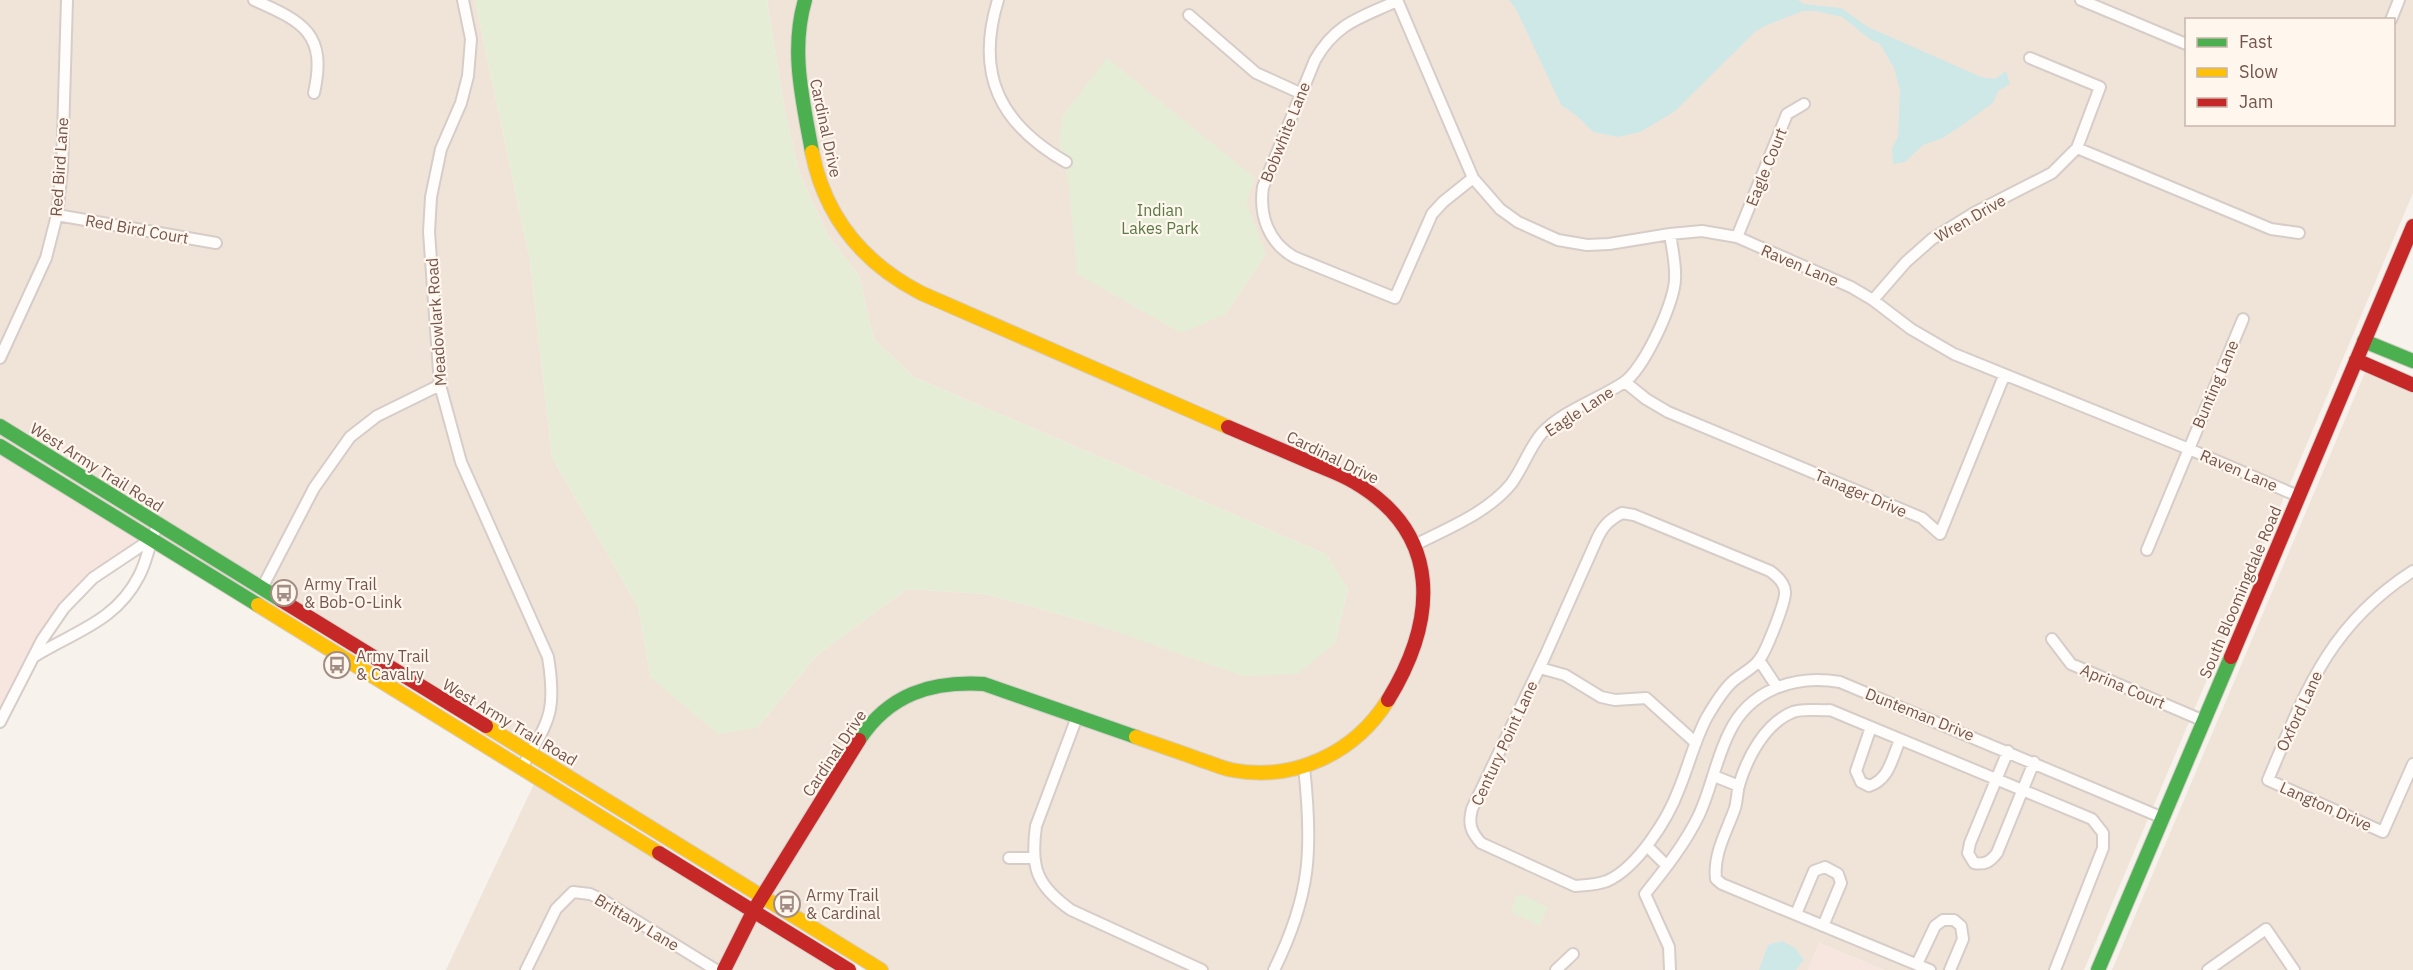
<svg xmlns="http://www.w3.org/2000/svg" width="2413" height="970" viewBox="0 0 2413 970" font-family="'IBM Plex Sans',sans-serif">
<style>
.residential{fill:#f0e4d9;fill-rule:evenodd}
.commercial{fill:#f7e6e0}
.green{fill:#e6edd7}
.water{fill:#cee8e7}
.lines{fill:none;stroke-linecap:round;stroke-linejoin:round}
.street-casing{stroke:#d6cdc8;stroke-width:14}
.fast-casing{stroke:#d6cdc8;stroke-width:16}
.slow-casing{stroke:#d6cdc8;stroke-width:16}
.jam-casing{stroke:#d6cdc8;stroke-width:16}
.street{stroke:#fefdfc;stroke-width:10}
.fast{stroke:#4caf50;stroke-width:14}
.slow{stroke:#ffc107;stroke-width:14}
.jam{stroke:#c62828;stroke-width:14}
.labels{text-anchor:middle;stroke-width:4.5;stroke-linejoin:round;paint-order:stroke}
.street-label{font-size:16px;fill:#75564c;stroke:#fff6ed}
.park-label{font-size:16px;fill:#597a44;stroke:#fff6ed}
.poi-label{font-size:16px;fill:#75564c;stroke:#fff6ed;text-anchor:start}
</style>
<rect width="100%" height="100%" fill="#f7f2ec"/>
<path class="residential" d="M 0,0 L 475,0 L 530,261 L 552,457 L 638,607 L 651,678 L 757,728 L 817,655 L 907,589 L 986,594 L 1094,624 L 1335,643 L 1348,589 L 1326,554 L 914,377 L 874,339 L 859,276 L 828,236 L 799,172 L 784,105 L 767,0 L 2413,0 L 2413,193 L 2084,970 L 1884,970 L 1819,943 L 1808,970 L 887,970 L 595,790 L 0,445 ZM 2186,20 L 2394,20 L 2394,124 L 2186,124 Z
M 2369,363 L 2413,381 L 2413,970 L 2112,970 Z
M 535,782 L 840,970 L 446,970 Z"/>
<path class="commercial" d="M 0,453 L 141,540 L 67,596 L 12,684 L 0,711 Z
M 1819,943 L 1884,970 L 1808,970 Z"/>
<path class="green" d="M 475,0 L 767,0 L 784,105 L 799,172 L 828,236 L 859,276 L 874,339 L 914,377 L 1326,554 L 1348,588 L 1335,643 L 1297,674 L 1243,676 L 1094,624 L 986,594 L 907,589 L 817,655 L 757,728 L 718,734 L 651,678 L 638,607 L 552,457 L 530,261 Z
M 1107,58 L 1255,178 L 1246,202 L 1266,254 L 1226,314 L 1181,333 L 1077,274 L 1069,184 L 1059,143 L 1062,117 Z
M 1517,895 L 1523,895 L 1548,908 L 1539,926 L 1511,912 Z"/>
<path class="water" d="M 1509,0 L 1798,0 L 1804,4 L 1841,8 L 1868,27 L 1981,77 L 1995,79 L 2006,71 L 2010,84 L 1998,91 L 1993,103 L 1965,123 L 1943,138 L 1923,145 L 1905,162 L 1893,164 L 1892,148 L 1898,137 L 1900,91 L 1894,68 L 1880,44 L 1871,40 L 1842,17 L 1816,11 L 1803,11 L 1767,25 L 1756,31 L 1674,112 L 1640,132 L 1618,137 L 1593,132 L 1577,116 L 1561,105 L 1516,9 Z
M 1782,941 L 1795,948 L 1804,960 L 1796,970 L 1759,970 L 1768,945 Z"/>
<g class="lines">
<defs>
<path id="street" d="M 254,0 C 304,22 327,34 314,93
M 463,0 L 471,39 L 468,76 L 461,103 L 441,149 L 431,197 L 429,232 L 440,385 L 461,462 L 548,657 C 557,712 549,721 522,767
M 998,0 C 975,75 1000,124 1066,162
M 1397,0 L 1473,178 L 1500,209 L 1518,222 L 1558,240 L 1587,245 L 1609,244 L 1670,234 L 1702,231 L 1737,237 L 1851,287 L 1873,300 L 1911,329 L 1954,354 L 2189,449 L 2298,496
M 2081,0 L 2186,44
M 1397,1 C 1360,18 1336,23 1315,60 L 1263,187 C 1259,215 1268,242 1294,257 L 1395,298 L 1432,214 L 1443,202 L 1473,178
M 1189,15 L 1256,73 L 1300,93
M 2391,20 L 2399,0
M 2030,58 L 2100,87 L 2077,148
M 57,215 L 216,243
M 1737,237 L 1787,114 L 1804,104
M 1873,300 L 1906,262 L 1932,239 L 1974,213 L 2052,173 L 2077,148 L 2271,229 L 2299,233
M 0,358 L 46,258 L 57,215 L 62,169 L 67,0
M 1625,382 L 1646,399 L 1668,412 L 1922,518 L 1940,534 L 2004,376
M 1622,513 L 1634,515 L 1770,571 C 1777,576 1785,583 1785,592 C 1786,601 1766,652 1759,660 C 1753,669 1739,675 1731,683 C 1721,693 1714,705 1707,717 C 1695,739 1689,765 1679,789 C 1668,819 1637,868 1607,881 C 1597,885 1586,885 1575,886 L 1481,843 C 1471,832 1468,824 1472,809 L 1545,656 L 1597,539 C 1603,526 1609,520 1622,513 Z
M 1415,545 C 1448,528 1487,513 1511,484 C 1523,468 1529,448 1542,433 C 1564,410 1597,400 1623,383 C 1643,371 1675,302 1675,279 C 1676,264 1672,248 1670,234
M 2147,550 L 2243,319
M 2413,571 C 2329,625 2305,692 2268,780 L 2383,832 L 2413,764
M 262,588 L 314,488 L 350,437 L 377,416 L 440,385
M 2052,639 L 2071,664 L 2204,721
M 35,656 C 76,631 116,621 139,576 C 148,559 149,542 158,525
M 1759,660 L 1777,687
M 1540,668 L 1565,675 L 1601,697 L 1615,700 L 1646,698 L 1696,743
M 1077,717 L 1036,826 C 1030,868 1037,886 1071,910 L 1202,970
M 0,722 L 42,640 L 64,608 L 93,578 L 150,540
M 1871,727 L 1856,771 L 1861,782 L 1869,786 C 1889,780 1892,758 1900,740
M 2008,751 L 1970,843 L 1968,853 L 1974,863 C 1985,865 1990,862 1997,853 L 2034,762
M 1714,776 L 1739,786
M 1647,846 L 1667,866
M 1009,858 L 1034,858
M 1796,914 L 1814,871 L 1825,867 L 1838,874 L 1841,883 L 1823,926
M 1917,964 L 1935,926 L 1943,920 L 1954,920 L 1961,926 L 1963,939 L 1950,970
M 526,970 L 556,909 L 573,892 L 590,894 L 601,899 L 716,970
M 1274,970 C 1311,895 1313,849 1304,767
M 1556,970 L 1573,954
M 1670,970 L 1669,947 L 1645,894 C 1665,869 1685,844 1699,815 C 1711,789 1716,759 1729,733 C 1749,690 1795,674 1840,682 L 2163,818
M 1930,970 L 1722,884 L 1716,879 C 1713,854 1727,831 1735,808 C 1737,801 1737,793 1739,785 C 1747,758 1765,723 1793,712 C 1802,708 1819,711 1830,710 L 2092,819 L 2103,833 L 2103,848 L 2055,970
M 2208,970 L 2266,929 L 2294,970"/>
<path id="fast" d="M 805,0 C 790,51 803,101 812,152
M 2364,341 L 2413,361
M 0,426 L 281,600
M 0,446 L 258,605
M 859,740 C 889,694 931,681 984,684 L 1136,737
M 2098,970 L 2231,657"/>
<path id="slow" d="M 812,152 C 825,217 863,263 921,293 L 1228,427
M 258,605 L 659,853
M 486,726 L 881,970
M 1136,737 C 1158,745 1180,752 1201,760 C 1211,763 1222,768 1232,770 C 1294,782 1355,753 1388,700"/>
<path id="jam" d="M 2356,360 L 2413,385
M 1228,427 C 1256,439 1284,451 1312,463 C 1326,469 1341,474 1354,482 C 1443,534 1437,620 1388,700
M 281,600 L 486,726
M 2231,657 L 2413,226
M 659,853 L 849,970
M 724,970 L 754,910 L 859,740"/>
</defs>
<use href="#street" class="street-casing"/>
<use href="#fast" class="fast-casing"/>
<use href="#slow" class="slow-casing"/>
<use href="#jam" class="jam-casing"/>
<use href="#street" class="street"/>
<use href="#fast" class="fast"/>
<use href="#slow" class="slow"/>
<use href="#jam" class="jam"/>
</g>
<defs>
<symbol id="bus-ring" viewBox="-11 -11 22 22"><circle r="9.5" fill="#fff6ed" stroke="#a28d84" stroke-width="1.5"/><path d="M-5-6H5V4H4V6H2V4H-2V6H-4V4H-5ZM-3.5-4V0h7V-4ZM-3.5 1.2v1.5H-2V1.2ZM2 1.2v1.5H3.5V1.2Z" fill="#a28d84"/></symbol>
</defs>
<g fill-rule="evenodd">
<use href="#bus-ring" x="269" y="578" width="30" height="30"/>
<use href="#bus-ring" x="322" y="650" width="30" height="30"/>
<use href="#bus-ring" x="772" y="889" width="30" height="30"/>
</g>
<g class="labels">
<g class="street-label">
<text transform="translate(826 128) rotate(78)" y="6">Cardinal Drive</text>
<text transform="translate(1285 132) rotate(-68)" y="6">Bobwhite Lane</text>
<text transform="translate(59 167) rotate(-86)" y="6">Red Bird Lane</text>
<text transform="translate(1766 167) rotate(-68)" y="6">Eagle Court</text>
<text transform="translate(1970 218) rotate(-30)" y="6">Wren Drive</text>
<text transform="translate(137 229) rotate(10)" y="6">Red Bird Court</text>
<text transform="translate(1800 265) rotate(23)" y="6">Raven Lane</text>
<text transform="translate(436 322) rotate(-94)" y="6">Meadowlark Road</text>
<text transform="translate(2215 384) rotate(-67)" y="6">Bunting Lane</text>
<text transform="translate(1579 411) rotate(-33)" y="6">Eagle Lane</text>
<text transform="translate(1333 457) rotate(26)" y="6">Cardinal Drive</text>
<text transform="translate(97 467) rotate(32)" y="6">West Army Trail Road</text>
<text transform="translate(2239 470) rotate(23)" y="6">Raven Lane</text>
<text transform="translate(1861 493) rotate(23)" y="6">Tanager Drive</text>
<text transform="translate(2240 592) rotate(-67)" y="6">South Bloomingdale Road</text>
<text transform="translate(2123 686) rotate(23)" y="6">Aprina Court</text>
<text transform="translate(2299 711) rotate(-65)" y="6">Oxford Lane</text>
<text transform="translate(1920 714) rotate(22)" y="6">Dunteman Drive</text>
<text transform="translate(510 722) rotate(31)" y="6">West Army Trail Road</text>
<text transform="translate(1504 743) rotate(-65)" y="6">Century Point Lane</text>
<text transform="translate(834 753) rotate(-56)" y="6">Cardinal Drive</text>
<text transform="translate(2326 806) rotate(24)" y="6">Langton Drive</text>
<text transform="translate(637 922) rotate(31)" y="6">Brittany Lane</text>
</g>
<g class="park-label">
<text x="1160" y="216">Indian<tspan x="1160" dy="18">Lakes Park</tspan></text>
</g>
<g class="poi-label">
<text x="304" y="590">Army Trail<tspan x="304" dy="18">&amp; Bob-O-Link</tspan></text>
<text x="356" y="662">Army Trail<tspan x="356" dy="18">&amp; Cavalry</tspan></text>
<text x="806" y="901">Army Trail<tspan x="806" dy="18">&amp; Cardinal</tspan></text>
</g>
</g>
<rect x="2185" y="18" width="210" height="108" fill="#fff6ed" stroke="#c8b6ad" stroke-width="1.5"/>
<rect x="2197" y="38" width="30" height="9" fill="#4caf50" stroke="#c8b6ad" stroke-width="1.5"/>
<text x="2239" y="48" font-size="18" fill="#75564c">Fast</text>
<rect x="2197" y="68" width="30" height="9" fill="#ffc107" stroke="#c8b6ad" stroke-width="1.5"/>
<text x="2239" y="78" font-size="18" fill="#75564c">Slow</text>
<rect x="2197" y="98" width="30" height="9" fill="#c62828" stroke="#c8b6ad" stroke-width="1.5"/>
<text x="2239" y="108" font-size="18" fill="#75564c">Jam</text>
</svg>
